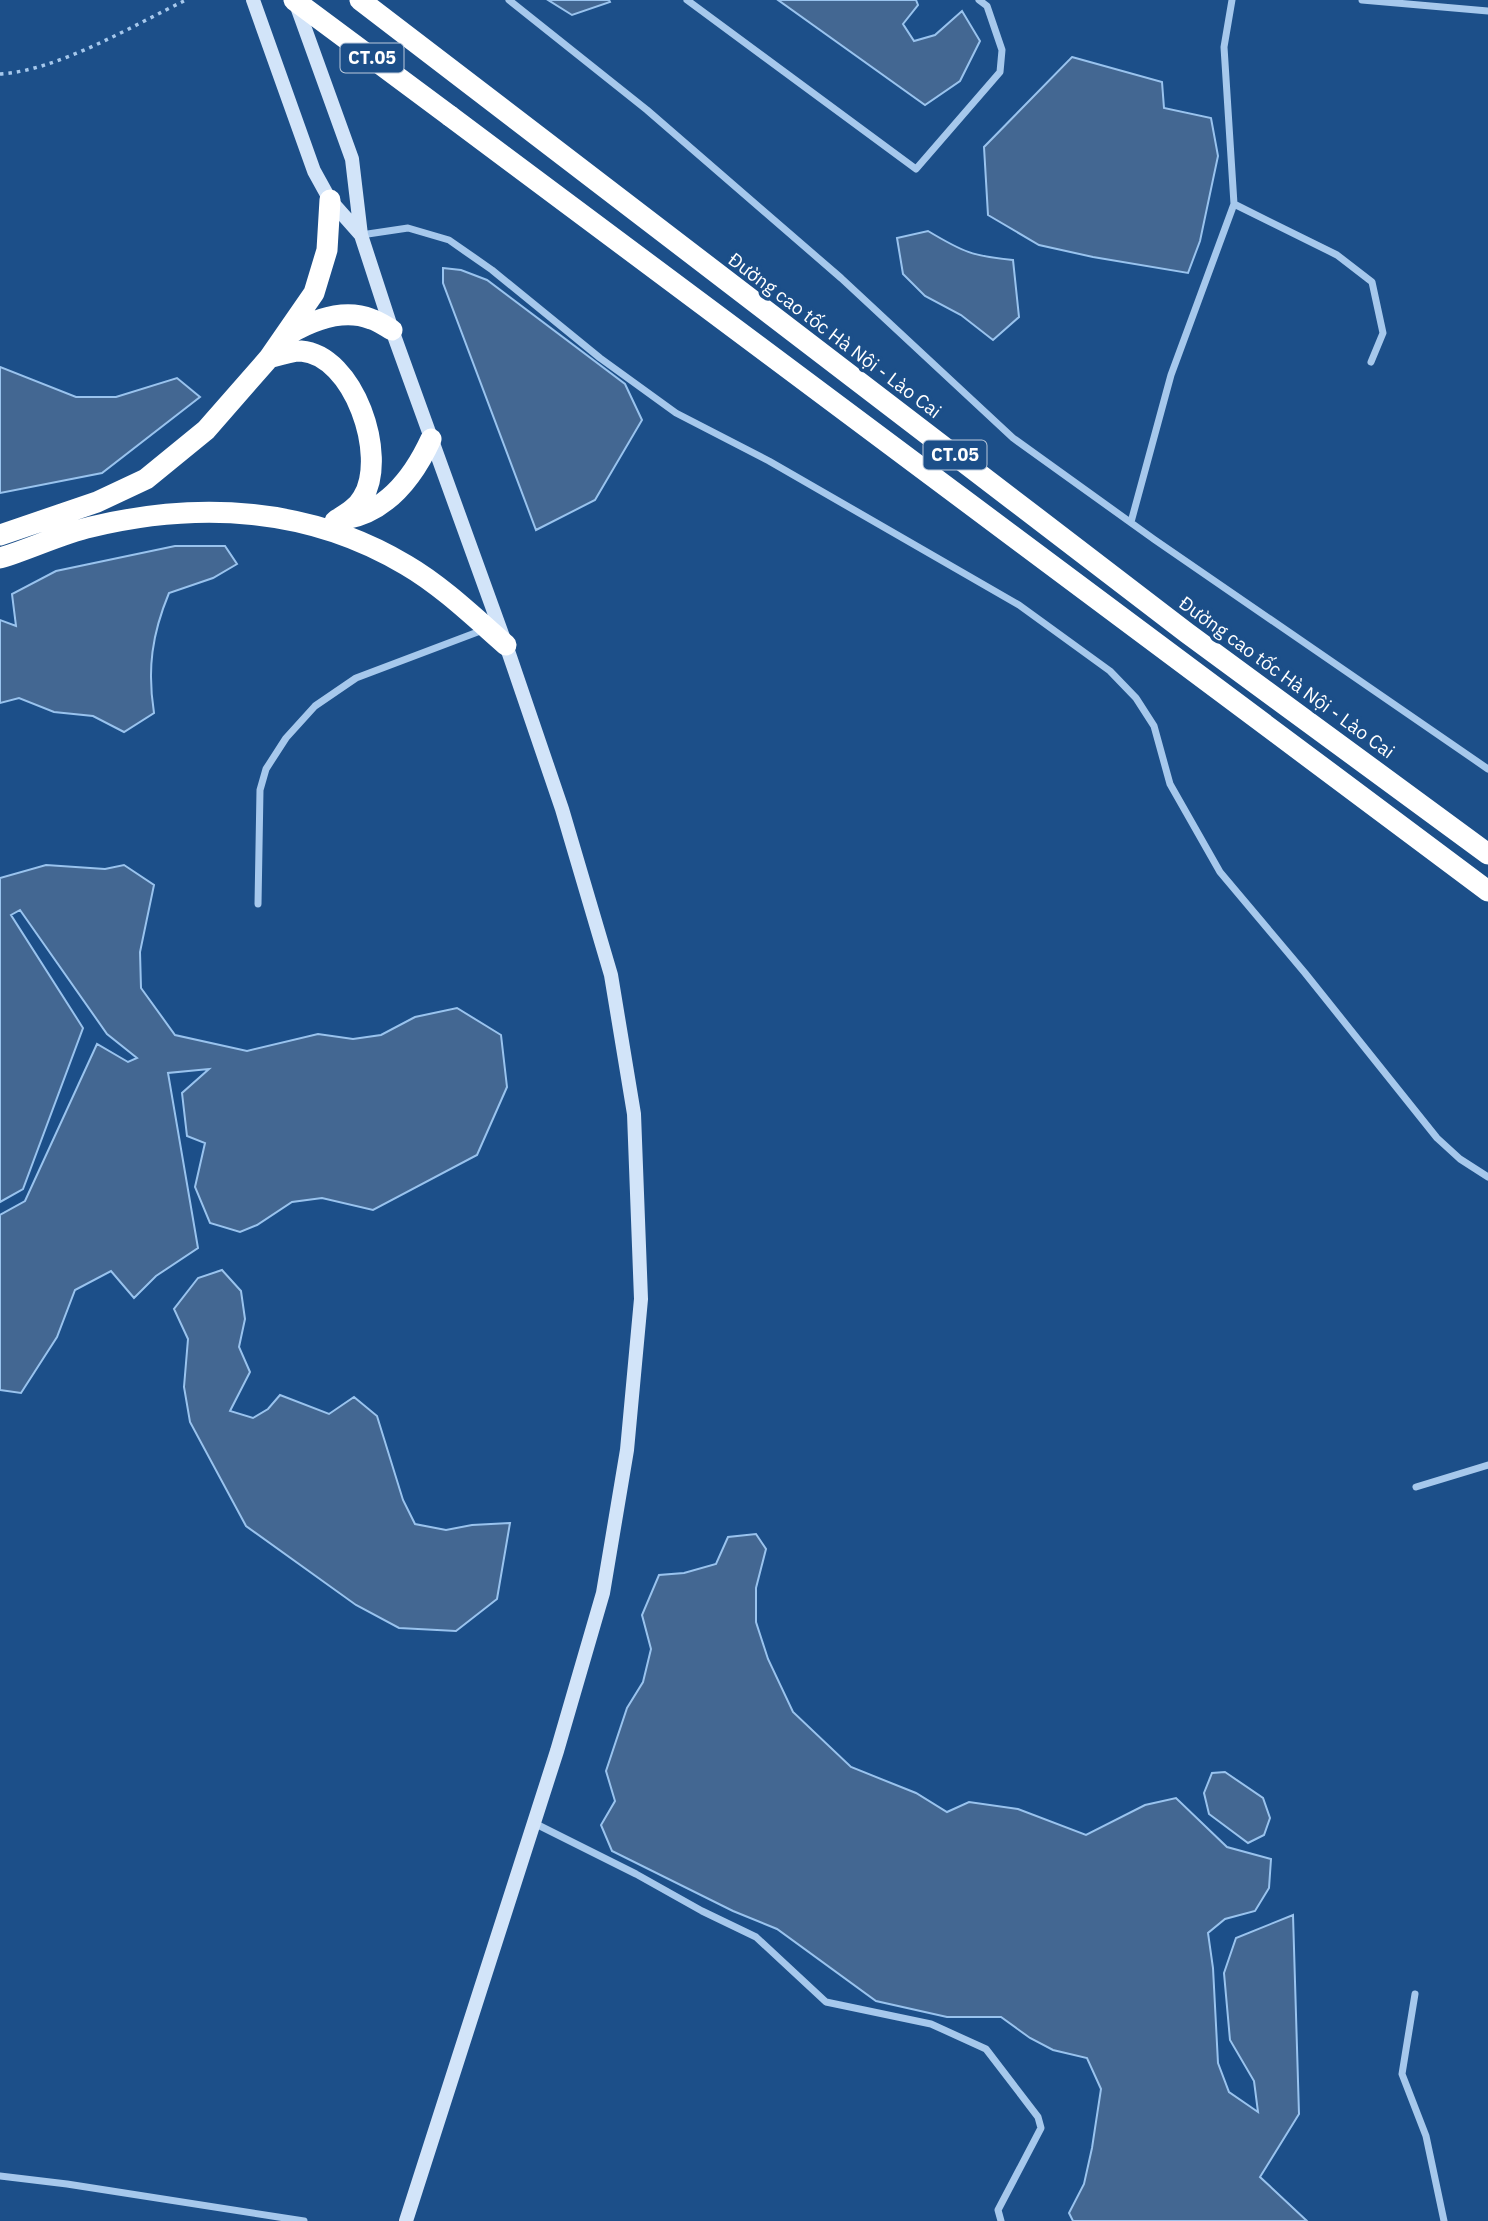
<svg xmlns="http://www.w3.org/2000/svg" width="1488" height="2221" viewBox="0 0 1488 2221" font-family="'IBM Plex Sans',sans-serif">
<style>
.water{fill:#436792;stroke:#99c3ee;stroke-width:2}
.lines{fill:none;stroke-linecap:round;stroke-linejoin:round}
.path{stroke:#a6c8ec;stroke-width:3.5;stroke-dasharray:3.5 5;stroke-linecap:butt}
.street{stroke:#a6c8ec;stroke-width:7}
.secondary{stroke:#d2e4f9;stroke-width:14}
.highway{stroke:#fff;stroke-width:21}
.highway-bridge{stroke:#fff;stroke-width:21}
.labels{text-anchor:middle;stroke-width:7;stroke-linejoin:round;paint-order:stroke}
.shield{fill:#1c4f89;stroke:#bbcadc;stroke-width:2}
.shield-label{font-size:18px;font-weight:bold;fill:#fff}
.street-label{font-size:19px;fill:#fff;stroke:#1c4f89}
</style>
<rect width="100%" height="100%" fill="#1c4f89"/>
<path class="water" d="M 548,0 L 609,0 L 610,2 L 572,15 Z
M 778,0 L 916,0 L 918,5 L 903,24 L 914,41 L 935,35 L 962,11 L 980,41 L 960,81 L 925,105 Z
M 1072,57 L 1162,82 L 1164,108 L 1211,118 L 1218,156 L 1200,241 L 1188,273 L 1093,257 L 1039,245 L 988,215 L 984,147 Z
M 928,231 C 963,252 972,256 1013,260 L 1019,317 L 993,340 L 961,315 L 925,296 L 903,274 L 897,238 Z
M 443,268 L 461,270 L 487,280 L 625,384 L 642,420 L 595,500 L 536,530 L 443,283 Z
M 0,367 L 76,397 L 116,397 L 177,378 L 200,397 L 102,473 L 0,493 Z
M 175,546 L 225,546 L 237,564 L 213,578 L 169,593 C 152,634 147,669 154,713 L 124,732 L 93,716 L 54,712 L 19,698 L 0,703 L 0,620 L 16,626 L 12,594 L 56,571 Z
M 46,865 L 105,869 L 124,865 L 154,885 L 140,952 L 141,988 L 175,1035 L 247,1051 L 318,1034 L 353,1039 L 381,1035 L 415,1017 L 457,1008 L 501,1035 L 507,1087 L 477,1155 L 373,1210 L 322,1198 L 292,1202 L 257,1225 L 240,1232 L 210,1223 L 195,1187 L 205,1143 L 187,1136 L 182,1093 L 209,1069 L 168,1073 L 198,1248 L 156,1276 L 134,1298 L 111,1271 L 75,1290 L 57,1337 L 21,1393 L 0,1390 L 0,1215 L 25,1201 L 97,1044 L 128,1062 L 137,1058 L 107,1034 L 20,910 L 11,915 L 83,1028 L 23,1189 L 0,1202 L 0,878 Z
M 222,1270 L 241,1291 L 245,1319 L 239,1347 L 250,1372 L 230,1411 L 253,1418 L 268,1409 L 280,1395 L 329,1414 L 354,1397 L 377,1416 L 403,1500 L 415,1524 L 446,1530 L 472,1525 L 510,1523 L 497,1599 L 456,1631 L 399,1628 L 356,1605 L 246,1526 L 190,1422 L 184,1387 L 188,1339 L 174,1309 L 198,1278 Z
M 756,1534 L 766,1549 L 756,1588 L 756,1622 L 768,1659 L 793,1712 L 851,1767 L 916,1793 L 947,1812 L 969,1802 L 1018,1809 L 1086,1835 L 1145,1805 L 1176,1798 L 1227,1847 L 1271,1859 L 1269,1888 L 1255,1911 L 1225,1919 L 1208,1933 L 1213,1968 L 1218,2063 L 1229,2092 L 1258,2112 L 1254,2081 L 1230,2040 L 1224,1973 L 1236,1938 L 1293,1915 L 1299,2114 L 1260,2177 L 1307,2221 L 1073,2221 L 1069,2213 L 1084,2184 L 1092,2148 L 1101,2089 L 1087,2058 L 1053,2050 L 1030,2038 L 1001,2017 L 947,2017 L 876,2001 L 777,1929 L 733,1911 L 612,1851 L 601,1825 L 615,1801 L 606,1771 L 627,1708 L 643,1682 L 651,1649 L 642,1615 L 659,1575 L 684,1573 L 716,1564 L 728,1537 Z
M 1225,1772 L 1263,1798 L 1270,1818 L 1264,1835 L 1248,1843 L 1209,1814 L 1204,1793 L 1212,1773 Z"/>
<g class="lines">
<path class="path" d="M 0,74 C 57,71 134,25 186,0"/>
<path class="street" d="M 509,0 L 647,110 L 841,278 L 1013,438 L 1155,540 L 1488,769
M 687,0 L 916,169 L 1000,72 L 1002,50 L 987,6 L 979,0
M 1362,0 L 1488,11
M 1234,204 L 1337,255 L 1372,282 L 1383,333 L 1371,362
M 361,235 L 408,228 L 449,240 L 492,270 L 600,358 L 676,413 L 769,461 L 1019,605 L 1110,671 L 1136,698 L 1154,726 L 1170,784 L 1220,872 L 1305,973 L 1437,1138 L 1460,1159 L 1488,1177
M 1131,522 L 1171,375 L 1234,204 L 1224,47 L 1232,0
M 258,904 L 260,790 L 266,769 L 286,738 L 315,706 L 356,678 L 483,630
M 1416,1487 L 1488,1465
M 534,1823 L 636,1874 L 702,1911 L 756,1937 L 826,2002 L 931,2024 L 986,2049 L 1038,2117 L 1041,2128 L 998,2210 L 1001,2221
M 1415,1994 L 1402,2074 L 1426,2136 L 1444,2221
M 0,2176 L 67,2184 L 304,2221"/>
<path class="secondary" d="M 253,0 L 314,171 L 330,200 L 361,235
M 295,1 L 352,159 L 361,235 L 392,330 L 506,645 L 562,809 L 611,975 L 634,1114 L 641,1299 L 627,1450 L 603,1593 L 557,1751 L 406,2221"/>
<path class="highway" d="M 360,0 L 1187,633 L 1488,854
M 450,116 L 1488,891
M 289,334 C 313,320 343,308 371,319 C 378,321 385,326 392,330
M 269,358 C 279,355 291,351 301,351 C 354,355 388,456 363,497 C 357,508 346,514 335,521
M 346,519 C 388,511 414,476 431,439
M 0,535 L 97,502 L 146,479 L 206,430 L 269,358 L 314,293 L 327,250 L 330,200
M 0,558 C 31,549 60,534 91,527 C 199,501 309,507 406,565 C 442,586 474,617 506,645"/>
<path class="highway-bridge" d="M 294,0 L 450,116"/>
</g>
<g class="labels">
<g class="shield">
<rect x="340.5" y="43.5" width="63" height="29" rx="5"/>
<rect x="923.5" y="440.5" width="63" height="29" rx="5"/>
</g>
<g class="shield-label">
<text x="372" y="64">CT.05</text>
<text x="955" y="461">CT.05</text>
</g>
<g class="street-label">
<text transform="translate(835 335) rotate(37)" y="7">Đường cao tốc Hà Nội - Lào Cai</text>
<text transform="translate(1287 677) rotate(36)" y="7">Đường cao tốc Hà Nội - Lào Cai</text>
</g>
</g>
</svg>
